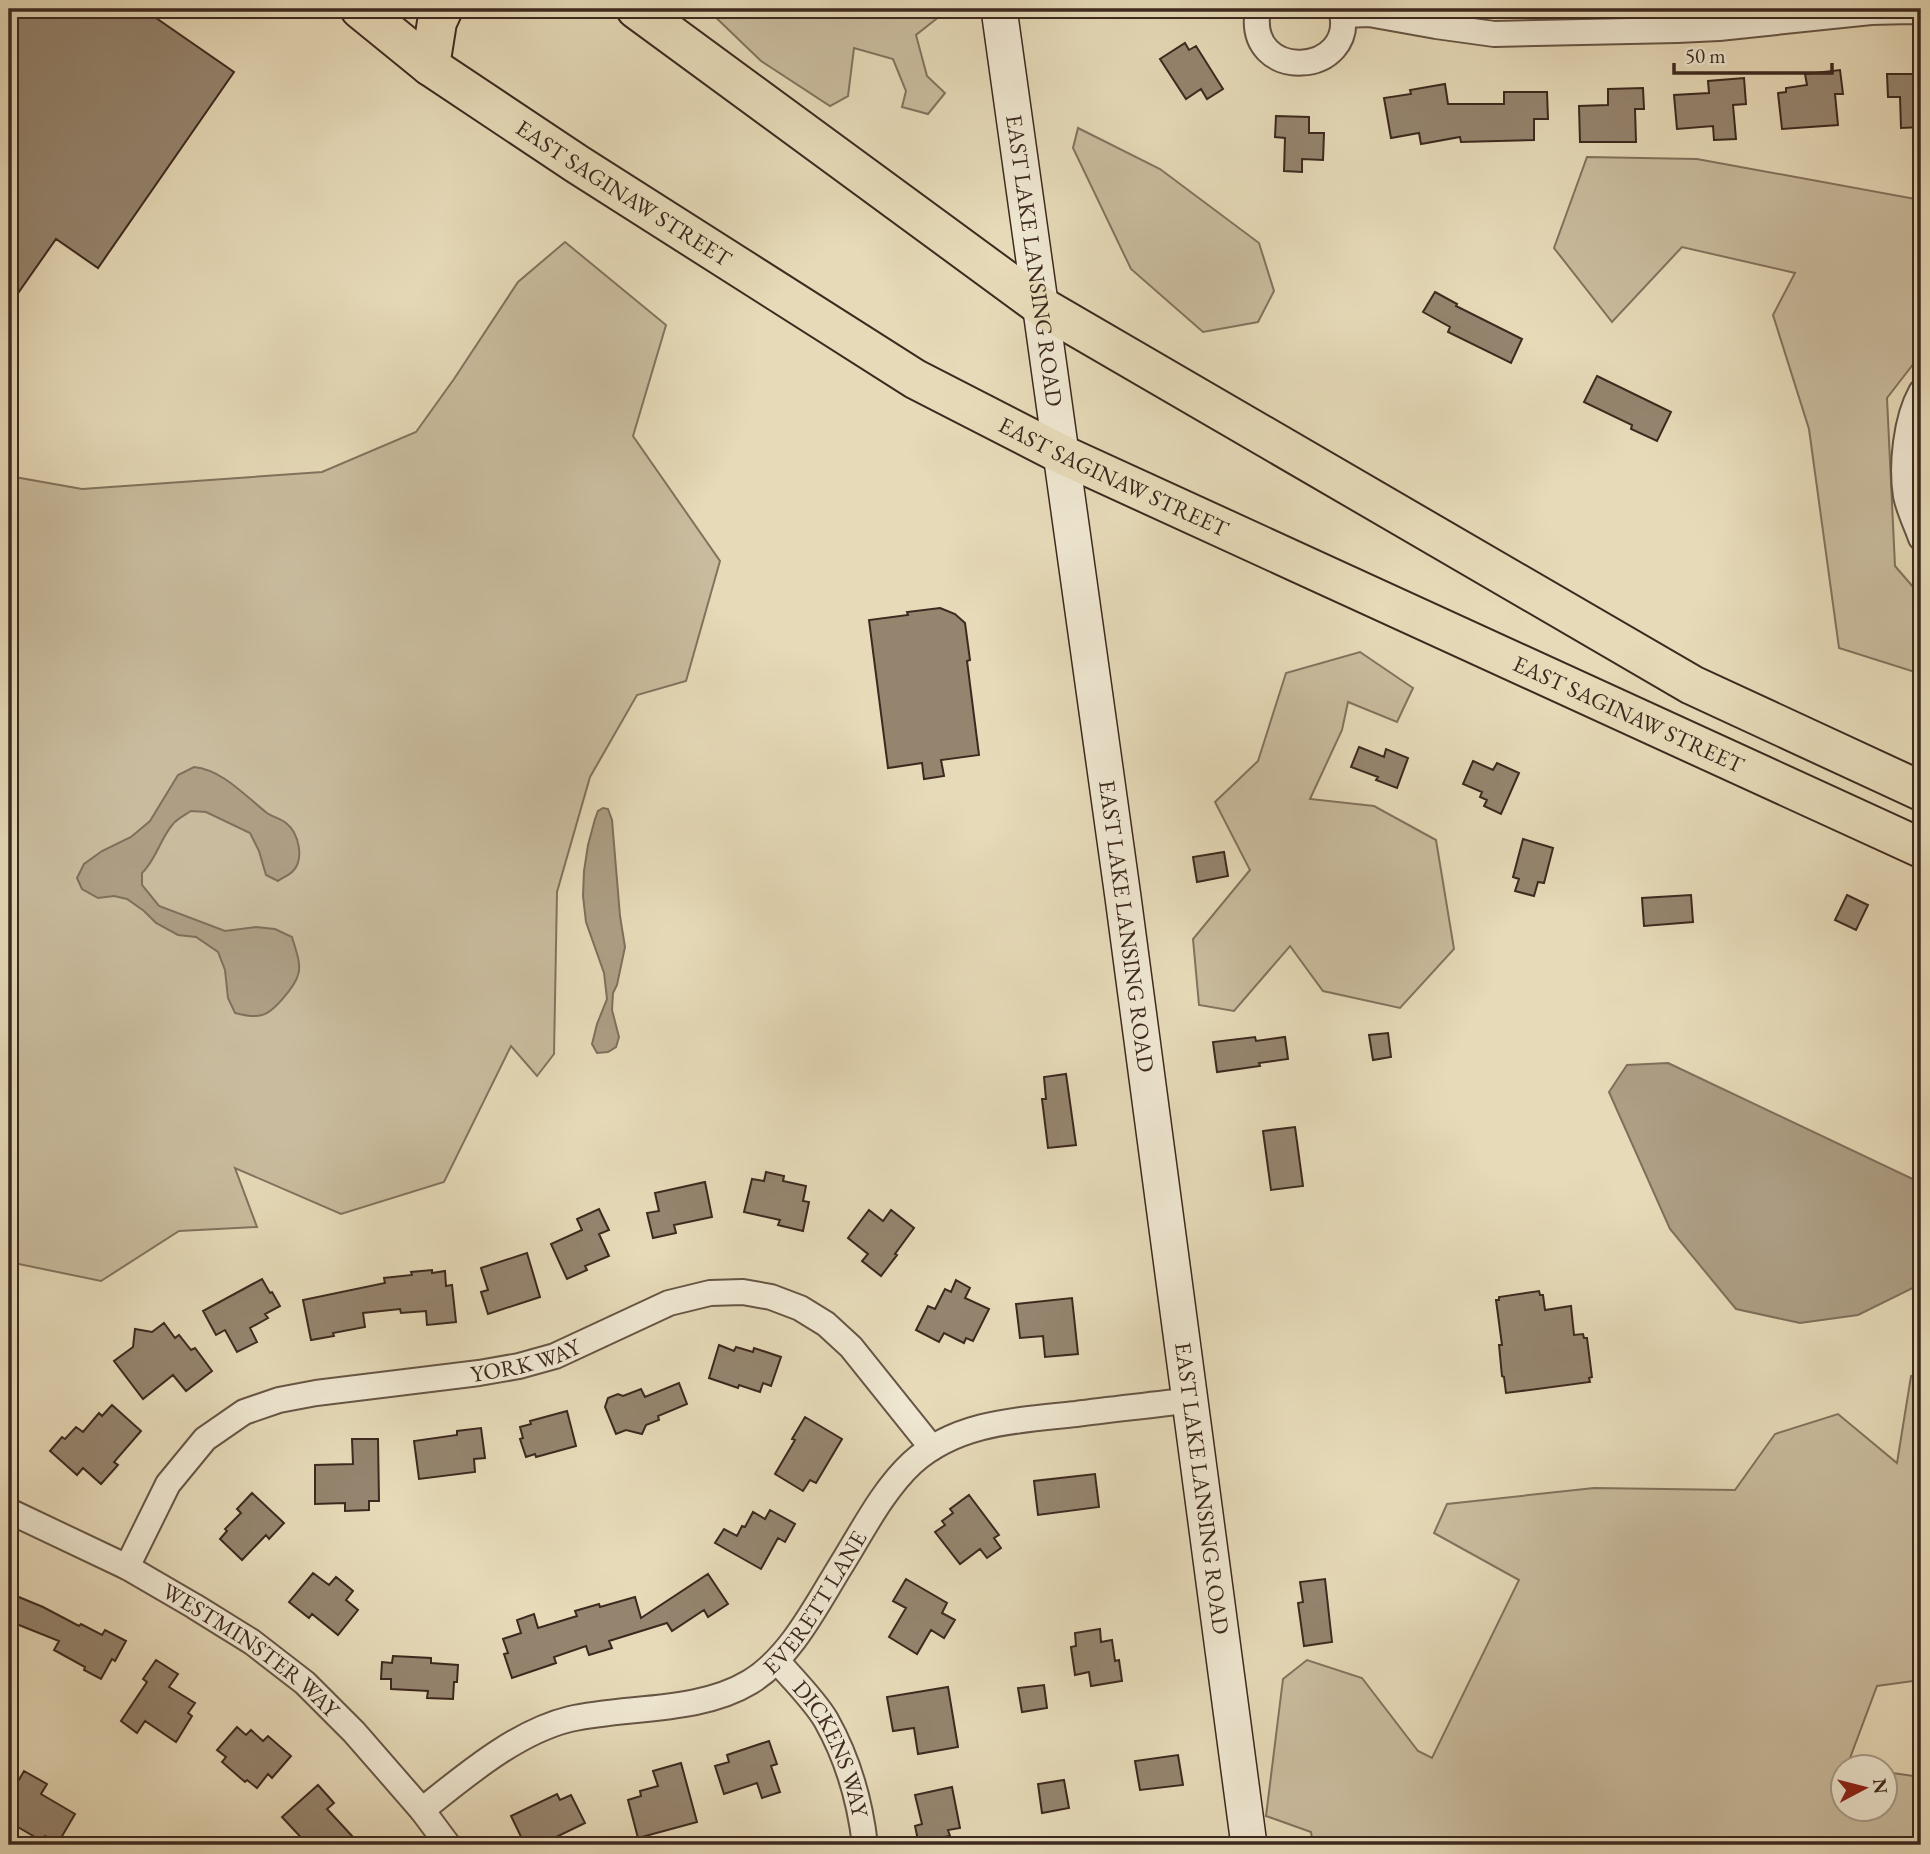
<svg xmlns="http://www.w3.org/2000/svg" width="1930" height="1854" viewBox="0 0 1930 1854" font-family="'EB Garamond',serif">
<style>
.green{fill:#c9bc9e;stroke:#83725e;stroke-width:2}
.water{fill:#ad9e84;stroke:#806f5c;stroke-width:2}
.building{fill:#95856f;stroke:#3d291f;stroke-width:2}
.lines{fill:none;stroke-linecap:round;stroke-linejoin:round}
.street-casing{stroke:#675545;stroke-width:28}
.secondary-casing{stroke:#3d291f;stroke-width:38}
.primary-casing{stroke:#3d291f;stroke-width:42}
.street{stroke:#efe7d1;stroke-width:24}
.secondary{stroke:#efe7d1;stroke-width:35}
.primary{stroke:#e6dab8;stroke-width:38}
.labels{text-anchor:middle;stroke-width:5;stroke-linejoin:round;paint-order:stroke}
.street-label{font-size:23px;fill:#3d291f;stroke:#efe7d1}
</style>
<rect width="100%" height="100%" fill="#e6dab8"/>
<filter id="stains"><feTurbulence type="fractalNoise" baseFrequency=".00286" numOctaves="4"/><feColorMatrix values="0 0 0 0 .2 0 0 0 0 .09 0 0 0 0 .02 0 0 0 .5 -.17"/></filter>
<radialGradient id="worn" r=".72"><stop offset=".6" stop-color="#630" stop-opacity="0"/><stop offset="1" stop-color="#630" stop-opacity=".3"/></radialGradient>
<path class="green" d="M 707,9 L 941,9 L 940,16 L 916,35 L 927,76 L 945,93 L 928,114 L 902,107 L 906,91 L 893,59 L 854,48 L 848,96 L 830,106 L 761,61 Z
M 1078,128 L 1160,169 L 1259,243 L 1274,291 L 1258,322 L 1203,332 L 1131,269 L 1073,148 Z
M 1587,157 L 1697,159 L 1921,200 L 1921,354 L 1887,398 L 1895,566 L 1921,596 L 1921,674 L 1839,648 L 1809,429 L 1773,315 L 1795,273 L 1682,247 L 1612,322 L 1554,248 Z
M 565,242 L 666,325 L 633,436 L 720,561 L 686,681 L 637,695 L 590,777 L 557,892 L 554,1054 L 537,1076 L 511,1046 L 444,1182 L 341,1214 L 235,1168 L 257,1227 L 179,1231 L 101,1281 L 9,1262 L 9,476 L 82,489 L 322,472 L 416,432 L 454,379 L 518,282 Z
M 1360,652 L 1413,688 L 1397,722 L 1348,702 L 1342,730 L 1310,799 L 1374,806 L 1436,840 L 1454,949 L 1400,1008 L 1323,991 L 1290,946 L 1234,1011 L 1199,1005 L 1193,939 L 1250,870 L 1215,802 L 1258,761 L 1286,673 Z
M 1921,1374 L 1921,1680 L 1877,1686 L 1847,1766 L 1842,1766 L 1842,1808 L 1884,1808 L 1885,1772 L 1921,1777 L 1921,1845 L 1313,1845 L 1311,1832 L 1266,1816 L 1283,1679 L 1307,1660 L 1362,1678 L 1418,1751 L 1432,1758 L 1519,1580 L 1434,1533 L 1447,1504 L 1594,1488 L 1735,1490 L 1775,1434 L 1838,1414 L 1897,1463 L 1911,1376 Z"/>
<path class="water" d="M 194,767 C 223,770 245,796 267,813 C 273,817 281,819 286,823 C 299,833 305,860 292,872 C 289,875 282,878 278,881 L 266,875 L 259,851 L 250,833 L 206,812 L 191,811 C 185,815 177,819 173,824 C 160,839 156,860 142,873 L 142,885 L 159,906 L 225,931 L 256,927 L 275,929 L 292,937 C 295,948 302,964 298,975 C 295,986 273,1013 262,1015 C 254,1018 243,1015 235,1013 L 228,998 L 225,970 L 218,952 L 196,937 L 178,935 L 156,923 L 144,911 L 127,899 L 114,896 L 98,898 L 82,889 L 77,878 L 84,864 L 102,851 L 131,837 L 150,821 L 178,775 Z
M 603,808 L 608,809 L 612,820 L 620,916 L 625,947 L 617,985 L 613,993 L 612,1010 L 619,1037 L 616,1047 L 608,1052 L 597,1053 L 592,1044 L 597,1024 L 607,999 L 604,973 L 586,922 L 583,896 L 584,871 L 588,845 L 595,819 L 598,811 Z
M 1668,1063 L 1917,1181 L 1921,1189 L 1921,1284 L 1858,1315 L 1800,1323 L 1736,1309 L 1670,1229 L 1609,1092 L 1627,1065 Z"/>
<path class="building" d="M 9,9 L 143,9 L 234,72 L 98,268 L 56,239 L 9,306 Z
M 1185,43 L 1189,50 L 1196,46 L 1223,89 L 1207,99 L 1201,89 L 1186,99 L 1160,59 Z
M 1840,70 L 1843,94 L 1835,94 L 1838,125 L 1782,129 L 1778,93 L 1786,92 L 1786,88 L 1807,85 L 1805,74 Z
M 1887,74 L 1921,74 L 1921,127 L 1901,128 L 1900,97 L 1888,97 Z
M 1744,78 L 1746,104 L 1733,105 L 1736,139 L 1714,140 L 1713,126 L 1677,129 L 1674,95 L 1709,93 L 1708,81 Z
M 1445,84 L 1448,104 L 1504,104 L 1504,92 L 1547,92 L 1548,119 L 1534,119 L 1534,140 L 1461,142 L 1460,137 L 1421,144 L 1419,133 L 1391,138 L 1384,98 L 1411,94 L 1410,90 Z
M 1643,88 L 1644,109 L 1635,109 L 1636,142 L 1580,142 L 1579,106 L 1608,105 L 1608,89 Z
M 1276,116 L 1309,117 L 1309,133 L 1324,133 L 1323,160 L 1302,159 L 1302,172 L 1284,171 L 1285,138 L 1275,137 Z
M 1435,292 L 1457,304 L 1456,306 L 1522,339 L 1511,363 L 1448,332 L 1450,327 L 1423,312 Z
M 1597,376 L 1671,412 L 1657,441 L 1631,429 L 1632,425 L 1584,402 Z
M 940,608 L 955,614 L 965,623 L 970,660 L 967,661 L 979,755 L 941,760 L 944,776 L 924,779 L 922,763 L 888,768 L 869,620 L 908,615 L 907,612 Z
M 1359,747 L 1384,757 L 1386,749 L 1408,758 L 1397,788 L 1376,780 L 1378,777 L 1351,767 Z
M 1473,761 L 1493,770 L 1497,763 L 1519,773 L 1501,814 L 1484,806 L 1487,800 L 1480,797 L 1482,792 L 1463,784 Z
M 1523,839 L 1553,848 L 1544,883 L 1538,882 L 1534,896 L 1515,891 L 1519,879 L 1513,877 Z
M 1224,852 L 1228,876 L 1197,882 L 1193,857 Z
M 1691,895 L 1693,922 L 1644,926 L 1642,898 Z
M 1847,895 L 1868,905 L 1856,930 L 1835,920 Z
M 1388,1033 L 1391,1057 L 1373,1060 L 1369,1035 Z
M 1255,1037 L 1256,1041 L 1285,1037 L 1288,1059 L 1259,1063 L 1260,1066 L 1217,1072 L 1213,1042 Z
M 1066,1074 L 1076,1145 L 1048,1148 L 1042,1099 L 1046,1099 L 1044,1077 Z
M 1295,1127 L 1303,1186 L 1271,1190 L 1263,1131 Z
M 766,1172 L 784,1176 L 783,1181 L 806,1186 L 803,1201 L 809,1202 L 803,1231 L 778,1225 L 780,1220 L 744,1212 L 752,1179 L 764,1181 Z
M 705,1182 L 712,1217 L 674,1225 L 676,1233 L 653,1238 L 647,1213 L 659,1211 L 655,1193 Z
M 599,1209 L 609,1230 L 599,1234 L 609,1256 L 585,1266 L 587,1270 L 567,1279 L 551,1244 L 582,1230 L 577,1219 Z
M 869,1210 L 883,1221 L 891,1210 L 914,1228 L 895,1254 L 897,1255 L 881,1276 L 862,1261 L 868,1254 L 848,1238 Z
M 527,1253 L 540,1297 L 488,1314 L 481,1292 L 488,1290 L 481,1268 Z
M 432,1270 L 432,1273 L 445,1271 L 446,1286 L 452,1285 L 456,1322 L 427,1325 L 426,1311 L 401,1313 L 400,1309 L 363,1313 L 365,1327 L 333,1333 L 334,1336 L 311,1340 L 303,1300 L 385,1283 L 384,1278 L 412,1275 L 411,1272 Z
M 262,1279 L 270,1293 L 272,1292 L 280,1306 L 265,1314 L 268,1318 L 250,1328 L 257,1342 L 237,1352 L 225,1330 L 216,1335 L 203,1311 Z
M 956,1280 L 970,1288 L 965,1298 L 989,1309 L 973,1341 L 966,1338 L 964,1343 L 944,1333 L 939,1342 L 916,1330 L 928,1306 L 935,1309 L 945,1289 L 951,1292 Z
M 1539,1291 L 1540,1295 L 1543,1295 L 1545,1310 L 1571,1306 L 1574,1335 L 1583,1334 L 1584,1338 L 1587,1338 L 1592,1377 L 1589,1378 L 1590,1382 L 1506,1393 L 1504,1377 L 1502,1376 L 1499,1345 L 1502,1345 L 1496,1300 L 1499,1300 L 1499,1297 Z
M 1072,1298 L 1078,1354 L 1045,1357 L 1043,1336 L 1020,1338 L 1016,1304 Z
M 164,1323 L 175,1338 L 179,1335 L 191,1350 L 195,1348 L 212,1371 L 186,1391 L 173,1375 L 143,1399 L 114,1361 L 133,1347 L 135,1329 L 152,1332 Z
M 719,1345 L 734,1351 L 736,1347 L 753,1352 L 754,1348 L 781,1357 L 771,1386 L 763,1383 L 760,1392 L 739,1385 L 738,1388 L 709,1378 Z
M 679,1383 L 687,1404 L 658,1416 L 659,1420 L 646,1425 L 642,1434 L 626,1430 L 616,1434 L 605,1407 L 608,1398 L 618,1394 L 623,1396 L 641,1389 L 645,1397 Z
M 112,1405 L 141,1431 L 114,1462 L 118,1465 L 101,1484 L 83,1468 L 77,1475 L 50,1451 L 62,1437 L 65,1439 L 76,1427 L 83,1432 L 99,1413 L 102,1416 Z
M 567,1411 L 576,1446 L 536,1457 L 535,1454 L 526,1457 L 520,1439 L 523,1438 L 520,1427 L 531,1424 L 530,1421 Z
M 805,1417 L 842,1439 L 816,1483 L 810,1480 L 803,1491 L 775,1474 L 795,1440 L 792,1439 Z
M 481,1428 L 485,1458 L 474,1459 L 475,1472 L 419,1479 L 414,1441 L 457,1435 L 457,1431 Z
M 352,1439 L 378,1439 L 379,1501 L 369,1501 L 369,1510 L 345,1511 L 345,1503 L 315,1504 L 315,1465 L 353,1464 Z
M 1095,1474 L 1099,1507 L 1038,1515 L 1034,1481 Z
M 252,1493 L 284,1523 L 269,1539 L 266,1535 L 242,1560 L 220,1539 L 227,1531 L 225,1529 L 241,1513 L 237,1509 Z
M 969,1495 L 999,1535 L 994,1538 L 1001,1548 L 987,1558 L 980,1549 L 960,1564 L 935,1532 L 945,1525 L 942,1521 L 953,1513 L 950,1509 Z
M 770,1510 L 795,1524 L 785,1542 L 778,1538 L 761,1569 L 715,1543 L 724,1529 L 737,1536 L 742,1526 L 745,1527 L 753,1512 L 765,1519 Z
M 313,1573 L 329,1585 L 336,1577 L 353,1591 L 346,1600 L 358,1610 L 338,1635 L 312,1614 L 309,1618 L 289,1602 Z
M 708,1574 L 728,1604 L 708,1617 L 704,1610 L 672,1631 L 667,1623 L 609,1641 L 612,1648 L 589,1655 L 586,1646 L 554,1657 L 556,1663 L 512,1678 L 504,1654 L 508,1653 L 503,1639 L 521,1633 L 517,1620 L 534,1614 L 538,1628 L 577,1616 L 575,1611 L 599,1604 L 600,1607 L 635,1597 L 641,1618 Z
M 906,1579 L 947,1603 L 942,1613 L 955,1620 L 944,1638 L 931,1630 L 917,1654 L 889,1637 L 906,1608 L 893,1601 Z
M 1325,1579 L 1332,1642 L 1304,1646 L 1298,1603 L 1303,1602 L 1300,1582 Z
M 9,1593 L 43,1607 L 79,1626 L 81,1624 L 102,1635 L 105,1630 L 126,1641 L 115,1661 L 112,1659 L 101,1679 L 84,1670 L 85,1667 L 54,1650 L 59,1641 L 9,1621 Z
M 1100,1629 L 1101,1642 L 1112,1640 L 1115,1661 L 1119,1660 L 1122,1681 L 1091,1686 L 1089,1672 L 1075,1675 L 1071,1647 L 1076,1646 L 1075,1633 Z
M 393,1656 L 431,1658 L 431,1663 L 458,1665 L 457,1682 L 454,1682 L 453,1699 L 427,1698 L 428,1691 L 391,1689 L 391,1679 L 381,1679 L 382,1662 L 392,1663 Z
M 156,1660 L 178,1674 L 169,1687 L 195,1703 L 188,1713 L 192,1716 L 176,1742 L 145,1721 L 137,1733 L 121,1721 L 147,1682 L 143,1679 Z
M 1044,1685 L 1047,1708 L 1022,1712 L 1018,1688 Z
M 948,1687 L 958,1747 L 918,1754 L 914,1728 L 893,1731 L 887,1697 Z
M 237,1727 L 246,1735 L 251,1730 L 263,1741 L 268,1736 L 291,1756 L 272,1778 L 268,1774 L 257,1788 L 247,1780 L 245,1782 L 222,1762 L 226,1757 L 217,1750 Z
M 769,1741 L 777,1764 L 771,1766 L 780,1792 L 762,1798 L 757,1783 L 724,1794 L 715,1766 L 729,1762 L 727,1755 Z
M 1178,1755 L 1183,1785 L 1140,1790 L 1135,1761 Z
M 681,1763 L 697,1822 L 638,1838 L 628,1800 L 641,1796 L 640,1791 L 658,1786 L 653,1771 Z
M 24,1771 L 47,1784 L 41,1794 L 75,1814 L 58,1843 L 45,1836 L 42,1841 L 9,1822 L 9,1797 Z
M 1064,1780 L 1069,1808 L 1042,1813 L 1038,1784 Z
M 318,1785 L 334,1803 L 327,1809 L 353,1837 L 344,1845 L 308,1845 L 282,1817 Z
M 952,1787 L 960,1828 L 948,1830 L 950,1836 L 944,1837 L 945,1845 L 919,1845 L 915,1826 L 922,1824 L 915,1795 Z
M 557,1794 L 560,1800 L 571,1795 L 585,1823 L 550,1840 L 553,1845 L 525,1845 L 511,1816 Z"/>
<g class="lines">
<defs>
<g id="street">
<path d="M 1258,9 C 1244,85 1360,76 1341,9"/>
<path d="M 1343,15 L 1369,14 L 1436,26 L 1494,34 L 1677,30 L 1719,28 L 1871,12 L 1912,11 L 1921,12"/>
<path d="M 1921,392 C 1906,419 1901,465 1906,496 C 1909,510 1916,524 1921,538"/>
<path id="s1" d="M 9,1511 L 127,1567 L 194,1606 L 252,1642 L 305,1683 L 354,1732 L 422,1810 L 448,1845"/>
<path id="s2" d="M 127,1567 L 168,1484 L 205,1439 L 244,1412 L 279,1400 L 316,1393 L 479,1373 L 519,1366 L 555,1356 L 669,1303 L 710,1293 L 743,1292 L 771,1297 L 800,1308 L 826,1324 L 851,1347 L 932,1448"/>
<path id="s3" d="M 777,1661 C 792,1678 815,1701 826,1720 C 848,1759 860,1801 865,1845"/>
<path id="s4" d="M 422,1810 C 465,1776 516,1732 570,1719 C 627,1706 699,1713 750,1682 C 790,1658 816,1606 840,1567 C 862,1532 882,1491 912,1463 C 957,1422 1019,1420 1076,1414 C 1114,1409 1153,1405 1191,1400"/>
</g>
<g id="secondary">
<path id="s5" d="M 999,9 C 1086,620 1170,1233 1249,1845"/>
</g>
<g id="primary">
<path id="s6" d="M 360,9 L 430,66 L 577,164 L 915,379 L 1063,455 L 1921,848"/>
<path d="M 636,9 L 1042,307 L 1692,685 L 1921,791"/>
<path d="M 430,66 L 437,22 L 443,9"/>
</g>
</defs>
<use href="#street" class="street-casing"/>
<use href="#secondary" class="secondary-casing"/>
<use href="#primary" class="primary-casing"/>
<use href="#street" class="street"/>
<use href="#secondary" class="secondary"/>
<use href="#primary" class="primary"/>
</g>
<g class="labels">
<g class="street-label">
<text dy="8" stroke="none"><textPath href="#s6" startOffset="322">EAST SAGINAW STREET</textPath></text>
<text dy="8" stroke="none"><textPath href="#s5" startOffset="254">EAST LAKE LANSING ROAD</textPath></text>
<text dy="8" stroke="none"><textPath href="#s6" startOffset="889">EAST SAGINAW STREET</textPath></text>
<text dy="8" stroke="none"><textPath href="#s6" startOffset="1456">EAST SAGINAW STREET</textPath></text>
<text dy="8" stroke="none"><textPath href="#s5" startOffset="926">EAST LAKE LANSING ROAD</textPath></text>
<text dy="8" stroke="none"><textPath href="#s2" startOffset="485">YORK WAY</textPath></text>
<text dy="8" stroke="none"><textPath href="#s5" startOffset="1493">EAST LAKE LANSING ROAD</textPath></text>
<text dy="8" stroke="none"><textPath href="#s4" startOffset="464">EVERETT LANE</textPath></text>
<text dy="8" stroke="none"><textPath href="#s1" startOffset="280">WESTMINSTER WAY</textPath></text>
<text dy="8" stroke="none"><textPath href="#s3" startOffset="105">DICKENS WAY</textPath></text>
</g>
</g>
<rect width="1930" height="1854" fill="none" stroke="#e6dab8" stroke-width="35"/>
<rect x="10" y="10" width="1909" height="1833" fill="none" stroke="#3d291f" stroke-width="3.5"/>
<rect x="18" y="18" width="1895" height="1819" fill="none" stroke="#3d291f" stroke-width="2"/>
<g transform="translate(1864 1788) rotate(83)"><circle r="33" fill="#efe7d1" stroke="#a89b8a" stroke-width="2"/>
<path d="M0-5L12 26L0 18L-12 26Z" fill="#8f2418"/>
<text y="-10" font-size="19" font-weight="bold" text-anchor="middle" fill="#3d291f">N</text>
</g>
<path d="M1674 63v10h158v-10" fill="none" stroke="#3d291f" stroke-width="3.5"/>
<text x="1685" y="63" font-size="21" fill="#3d291f" stroke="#efe7d1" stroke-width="5" paint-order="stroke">50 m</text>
<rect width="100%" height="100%" filter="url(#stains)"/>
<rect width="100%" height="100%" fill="url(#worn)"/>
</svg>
